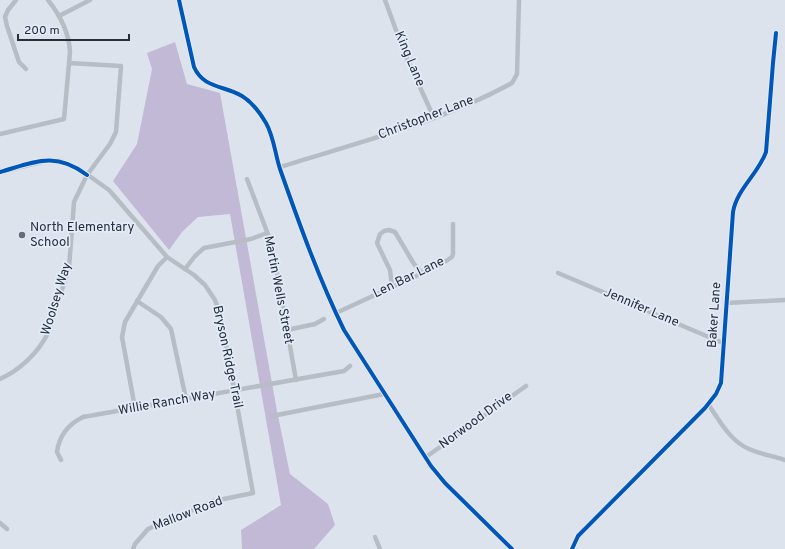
<svg xmlns="http://www.w3.org/2000/svg" width="785" height="549" font-family="Overpass,sans-serif">
	<style>
		.green { fill: #c1b9d5 }
		.lines { fill: none; stroke-linecap: round; stroke-linejoin: round }
		.minor { stroke: #b6bdc5; stroke-width: 4.5 }
		.cycleway-casing { stroke: #e3ebfa; stroke-width: 6 }
		.cycleway { stroke: #0057b8; stroke-width: 4 }
		.poi-dot { fill: #656e75; stroke: #e3ebfa; stroke-width: 1.5 }
		.labels { text-anchor: middle; dominant-baseline: central; stroke-width: 3.5; stroke-linejoin: round; paint-order: stroke }
		.street-label { font-size: 13px; fill: #252f35; stroke: #e3ebfa }
		.poi-label { font-size: 13px; fill: #252f35; stroke: #e3ebfa; text-anchor: start }
	</style>
	<rect width="100%" height="100%" fill="#dde3ed"/>
	<polygon class="green" points="175,42 187,84 220,93 277,411 290,474 328,504 335,525 314,549 242,549 241,530 281,505 230,214 198,217 182,232 169,250 113,181 137,144 152,69 147,53"/>
	<g class="lines">
		<g class="minor">
			<polyline points="16,0 8,10 5,17 7,26 19,62 26,69"/>
			<path d="M 179,0 L 194,67 C 204,89 224,85 242,96 C 252,102 260,113 266,123 C 274,137 275,154 280,169 C 299,223 319,279 344,330 L 431,466 L 445,483 L 512,549"/>
			<polyline points="385,0 404,52 434,118"/>
			<polyline points="59,16 90,0"/>
			<path d="M 0,134 L 64,119 L 70,52 C 69,32 60,15 48,0"/>
			<path d="M 280,167 C 357,143 441,122 512,83 L 517,74 L 519,0"/>
			<polyline points="0,172 50,160 61,161 81,170 109,190 167,257 194,275 205,285 215,300 221,317 253,493 214,501 148,529 135,544 133,549"/>
			<polyline points="247,179 272,245 296,380"/>
			<polyline points="185,269 195,256 204,248 251,239 267,233"/>
			<polyline points="558,273 723,343"/>
			<polyline points="392,286 390,270 377,243 380,234 384,231 389,230 395,232 414,264 422,273"/>
			<polyline points="137,301 161,317 171,329 186,399"/>
			<polyline points="726,303 785,300"/>
			<polyline points="336,313 440,265 452,257 453,254 453,224"/>
			<polyline points="287,330 315,324 324,319"/>
			<path d="M 0,379 C 20,370 38,353 48,333 L 69,268 L 74,202 L 87,175 L 110,144 L 116,132 L 121,66 L 69,63"/>
			<path d="M 708,404 C 720,421 730,441 749,449 C 760,454 773,456 785,460"/>
			<polyline points="135,408 122,337 125,322 158,266 167,257"/>
			<polyline points="272,416 384,394"/>
			<polyline points="426,457 526,386"/>
			<path d="M 61,460 L 57,452 C 59,436 69,424 83,417 L 344,371 L 350,366"/>
			<polyline points="0,523 7,529"/>
			<polyline points="375,537 380,549"/>
			<path d="M 572,549 L 578,536 L 705,408 L 716,394 L 721,383 L 733,212 C 737,189 758,174 766,152 L 773,63 L 776,33"/>
		</g>
		<g class="cycleway-casing">
			<g id="cycleway">
				<path d="M 179,0 L 194,67 C 204,89 224,85 242,96 C 252,102 260,113 266,123 C 274,137 275,154 280,169 C 299,223 319,279 344,330 L 431,466 L 445,483 L 512,549"/>
				<path d="M 0,172 C 35,162 55,151 87,175"/>
				<path d="M 572,549 L 578,536 L 705,408 L 716,394 L 721,383 L 733,212 C 737,189 758,174 766,152 L 773,63 L 776,33"/>
			</g>
		</g>
		<use href="#cycleway" class="cycleway"/>
	</g>
	<circle class="poi-dot" cx="22" cy="235" r="4"/>
	<g class="labels">
		<g class="street-label">
			<text transform="translate(409 59) rotate(67)">King Lane</text>
			<text transform="translate(426 118) rotate(-21)">Christopher Lane</text>
			<text transform="translate(409 278) rotate(-26)">Len Bar Lane</text>
			<text transform="translate(278 290) rotate(79)">Martin Wells Street</text>
			<text transform="translate(57 299) rotate(-73)">Woolsey Way</text>
			<text transform="translate(641 308) rotate(23)">Jennifer Lane</text>
			<text transform="translate(715 315) rotate(-86)">Baker Lane</text>
			<text transform="translate(227 357) rotate(78)">Bryson Ridge Trail</text>
			<text transform="translate(167 403) rotate(-10)">Willie Ranch Way</text>
			<text transform="translate(476 421) rotate(-36)">Norwood Drive</text>
			<text transform="translate(188 514) rotate(-21)">Mallow Road</text>
		</g>
		<g class="poi-label">
			<text x="30" y="228">North Elementary<tspan x="30" dy="15">School</tspan></text>
		</g>
	</g>
	<path d="M18 34v6h111v-6" fill="none" stroke="#252f35" stroke-width="2"/>
	<text x="24" y="34" font-size="12" fill="#252f35" stroke="#e3ebfa" stroke-width="3" paint-order="stroke">200 m</text>
</svg>
